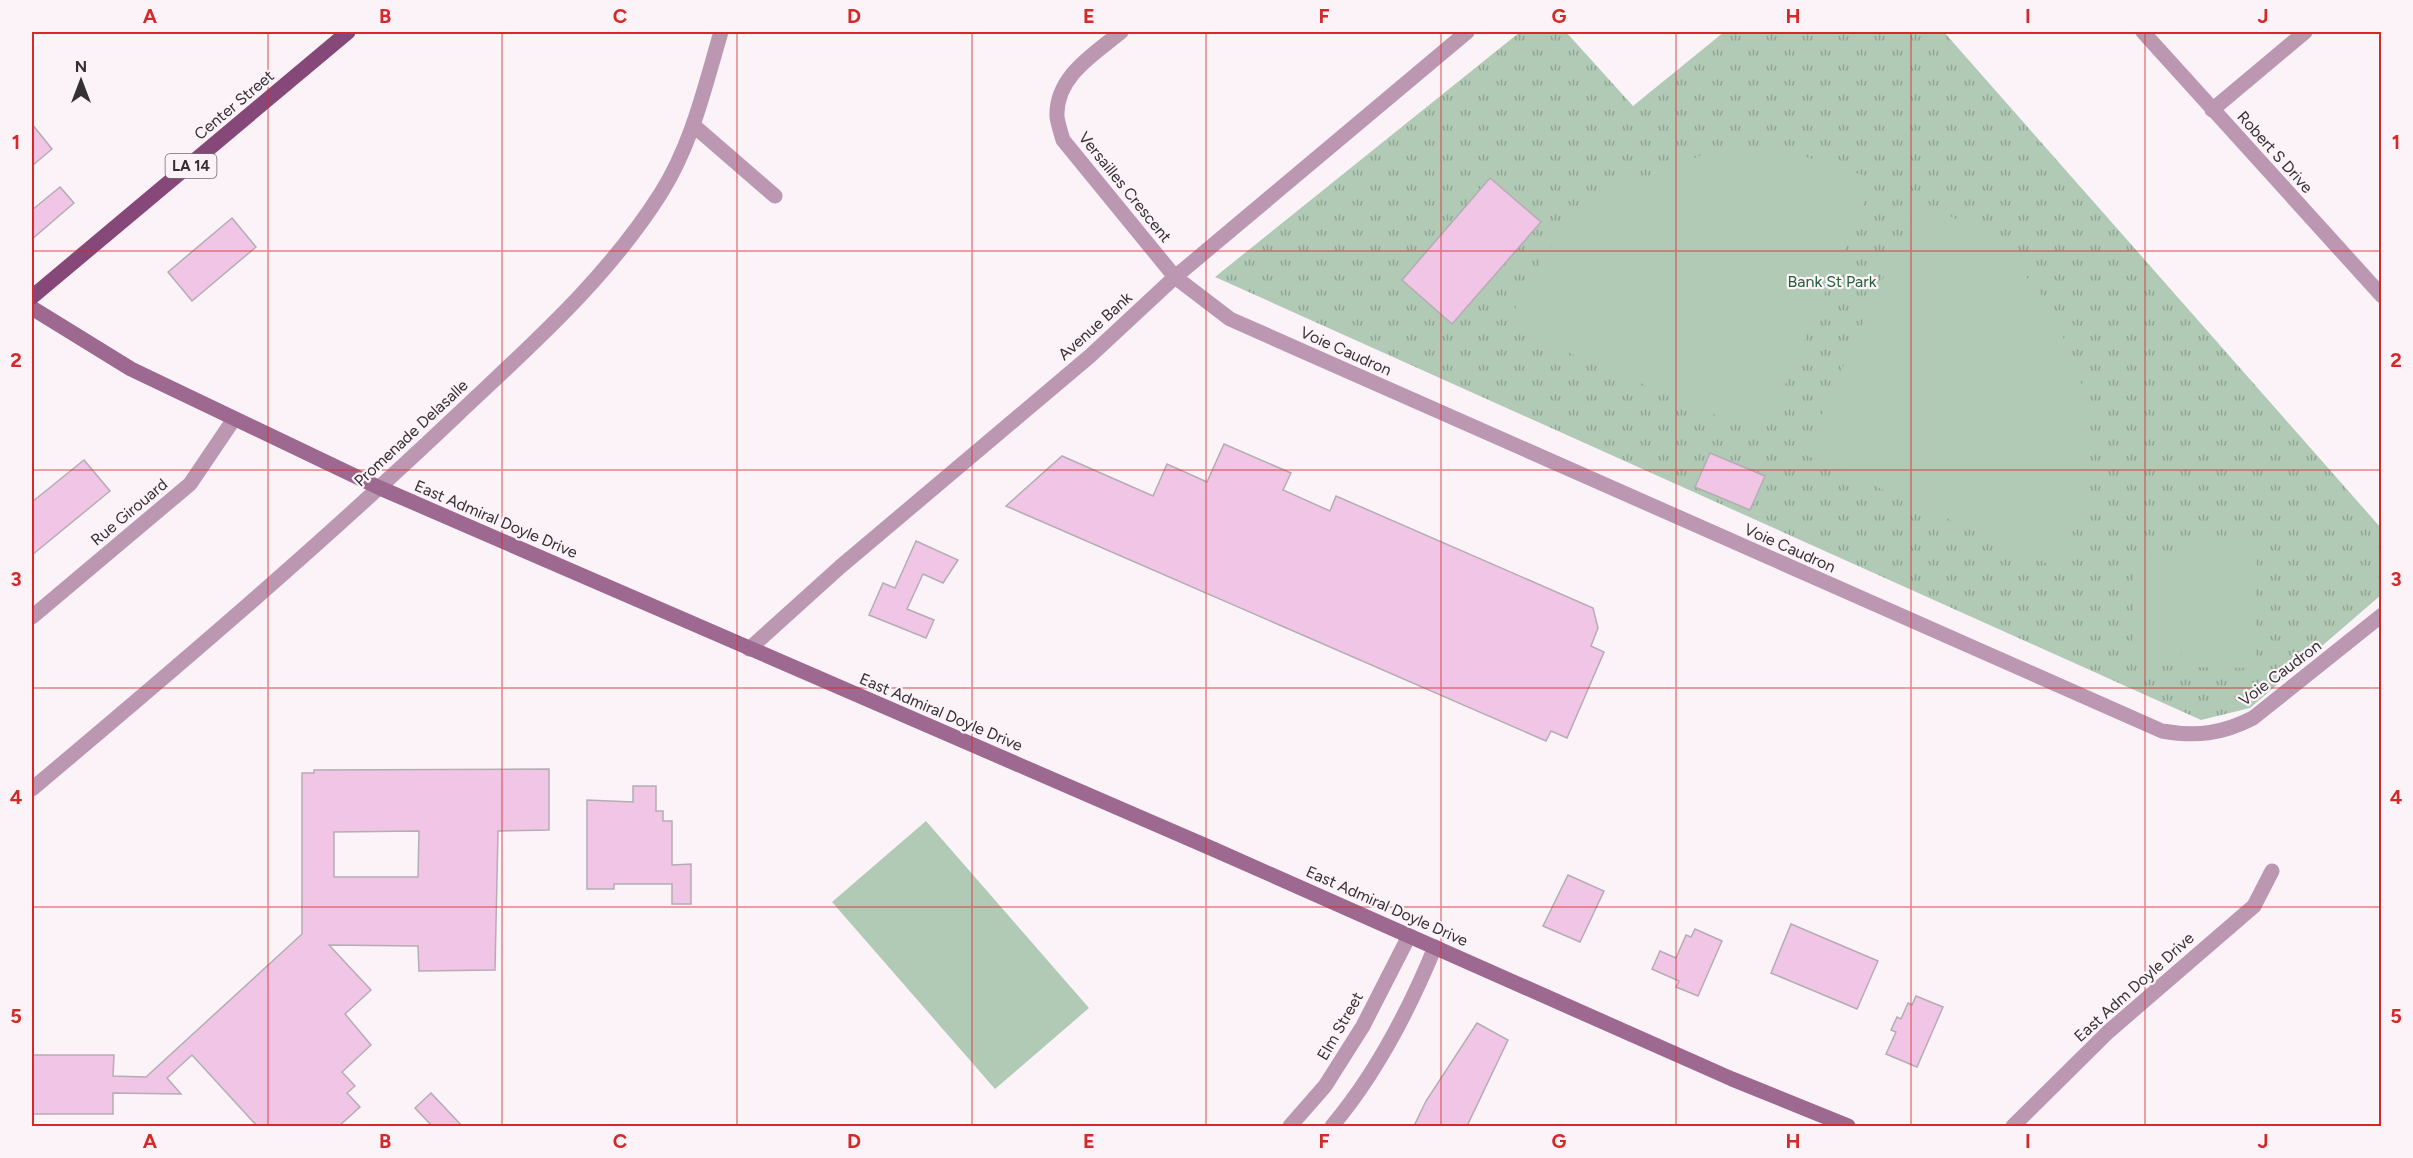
<svg xmlns="http://www.w3.org/2000/svg" width="2413" height="1158" font-family="Figtree,sans-serif">
	<style>
		.grass { fill: url(#grass-tufts) }
		.pitch { fill: #b0cab5 }
		.building { fill: #f1c5e5; stroke: #b4adb2; stroke-width: 1.5; fill-rule: evenodd }
		.lines { fill: none; stroke-linecap: round; stroke-linejoin: round }
		.minor { stroke: #bc97b2; stroke-width: 15 }
		.secondary { stroke: #9d6990; stroke-width: 15 }
		.primary { stroke: #864878; stroke-width: 15 }
		.grid { fill: none; stroke: #d62828; stroke-width: 1.5; stroke-opacity: 0.55 }
		.labels { text-anchor: middle; dominant-baseline: central; stroke-width: 4.5; stroke-linejoin: round; paint-order: stroke }
		.shield { fill: #fcf3f9; stroke: #706a6e; stroke-width: 1.5 }
		.shield-label { font-size: 15px; font-weight: bold; fill: #343033 }
		.street-label { font-size: 16px; fill: #343033; stroke: #fcf3f9 }
		.park-label { font-size: 16px; fill: #236137; stroke: #fcf3f9 }
		.neatline { fill: none; stroke: #d62828; stroke-width: 2 }
		.grid-label { font-size: 20px; text-anchor: middle; font-weight: bold; fill: #d62828 }
	</style>
	<defs>
		<pattern id="grass-tufts" width="24" height="20" patternUnits="userSpaceOnUse" patternTransform="scale(1.5)"><rect width="24" height="20" fill="#b0cab5"/><path d="M3 7l-1-3M5 7V3M7 7l1-3M15 17l-1-3M17 17v-4M19 17l1-3" fill="none" stroke="#90a494"/></pattern>
	</defs>
	<rect width="100%" height="100%" fill="#fcf3f9"/>
	<polygon class="grass" points="1520,32 1566,32 1633,106 1724,32 1944,32 2381,528 2381,595 2250,708 2201,720 1215,277"/>
	<g class="pitch">
		<polygon points="1710,152 1797,154 1875,179 1763,435 1506,326 1547,250 1615,189"/>
		<polygon points="1918,200 1993,238 2051,306 2087,398 2088,490 2059,569 1804,454"/>
		<polygon points="2184,536 2257,537 2255,668 2182,667 2182,649 2181,666 2132,665 2134,559 2183,560"/>
		<polygon points="926,821 1089,1008 995,1089 832,902"/>
	</g>
	<g class="building">
		<polygon points="32,124 52,149 32,166"/>
		<polygon points="1490,178 1541,222 1452,324 1402,280"/>
		<polygon points="60,187 74,203 32,239 32,210"/>
		<polygon points="232,218 256,247 192,301 168,272"/>
		<polygon points="1224,444 1291,473 1283,490 1330,511 1336,496 1593,608 1598,628 1591,646 1604,652 1567,738 1551,731 1546,741 1006,506 1062,456 1153,496 1167,464 1207,482"/>
		<polygon points="1710,453 1765,476 1750,510 1695,487"/>
		<polygon points="84,460 110,491 32,555 32,502"/>
		<polygon points="916,541 958,560 943,583 923,574 907,609 934,620 926,638 869,615 883,583 895,588"/>
		<path d="M 549,769 L 549,830 L 498,831 L 495,970 L 419,971 L 418,946 L 329,945 L 371,990 L 345,1014 L 371,1045 L 342,1072 L 355,1086 L 347,1093 L 360,1107 L 339,1126 L 257,1126 L 192,1055 L 167,1078 L 181,1094 L 113,1093 L 113,1114 L 32,1114 L 32,1055 L 114,1055 L 113,1076 L 146,1077 L 302,934 L 302,773 L 314,773 L 314,770 ZM 419,831 L 418,877 L 334,877 L 334,832 Z"/>
		<polygon points="633,786 656,786 656,811 663,811 663,821 672,821 672,865 691,864 691,904 672,904 672,884 614,884 614,889 587,889 587,800 633,802"/>
		<polygon points="1568,875 1604,891 1580,942 1543,926"/>
		<polygon points="1791,924 1878,961 1857,1009 1771,973"/>
		<polygon points="1695,929 1722,941 1698,996 1676,987 1679,981 1652,969 1660,951 1676,958 1686,935 1691,937"/>
		<polygon points="1916,996 1943,1007 1917,1067 1886,1054 1896,1032 1891,1030 1897,1017 1901,1019 1908,1003 1912,1005"/>
		<polygon points="1477,1023 1508,1040 1467,1126 1414,1126 1426,1101"/>
		<polygon points="431,1093 462,1126 432,1126 415,1108"/>
	</g>
	<g class="lines">
		<g class="minor">
			<path d="M 1121,32 C 1094,54 1055,77 1057,117 C 1058,124 1061,133 1063,140 L 1175,277 L 1230,319 L 2162,731 C 2196,737 2222,734 2253,718 L 2382,615"/>
			<polyline points="2143,32 2382,296"/>
			<polyline points="2212,110 2305,32"/>
			<polyline points="693,125 775,196"/>
			<polyline points="32,617 190,484 234,419"/>
			<polyline points="749,649 840,567 1090,356 1175,277 1467,32"/>
			<path d="M 32,789 C 176,668 319,546 456,416 C 530,346 606,280 661,193 C 692,144 705,86 721,32"/>
			<polyline points="1290,1126 1325,1086 1363,1026 1409,936"/>
			<path d="M 1332,1126 C 1376,1074 1409,1010 1435,947"/>
			<polyline points="2013,1126 2108,1032 2254,906 2272,871"/>
		</g>
		<polyline class="secondary" points="32,308 131,369 380,488 1213,849 1732,1079 1848,1126"/>
		<polyline class="primary" points="32,297 348,32"/>
	</g>
	<path class="grid" d="M 268,32 L 268,1126M 502,32 L 502,1126M 737,32 L 737,1126M 972,32 L 972,1126M 1206,32 L 1206,1126M 1441,32 L 1441,1126M 1676,32 L 1676,1126M 1911,32 L 1911,1126M 2145,32 L 2145,1126M 32,251 L 2382,251M 32,470 L 2382,470M 32,688 L 2382,688M 32,907 L 2382,907"/>
	<g class="labels">
		<rect class="shield" x="165.5" y="154" width="51" height="24" rx="4.5"/>
		<g class="shield-label">
			<text x="191" y="166">LA 14</text>
		</g>
		<g class="street-label">
			<text transform="translate(234 105) rotate(-40)">Center Street</text>
			<text transform="translate(2275 152) rotate(48)">Robert S Drive</text>
			<text transform="translate(1125 187) rotate(51)">Versailles Crescent</text>
			<text transform="translate(1095 326) rotate(-42)">Avenue Bank</text>
			<text transform="translate(1346 351) rotate(24)">Voie Caudron</text>
			<text transform="translate(411 433) rotate(-43)">Promenade Delasalle</text>
			<text transform="translate(129 512) rotate(-40)">Rue Girouard</text>
			<text transform="translate(496 519) rotate(23)">East Admiral Doyle Drive</text>
			<text transform="translate(1790 548) rotate(24)">Voie Caudron</text>
			<text transform="translate(2280 673) rotate(-37)">Voie Caudron</text>
			<text transform="translate(941 712) rotate(23)">East Admiral Doyle Drive</text>
			<text transform="translate(1387 906) rotate(24)">East Admiral Doyle Drive</text>
			<text transform="translate(2134 987) rotate(-42)">East Adm Doyle Drive</text>
			<text transform="translate(1340 1026) rotate(-60)">Elm Street</text>
		</g>
		<g class="park-label">
			<text x="1832" y="281">Bank St Park</text>
		</g>
	</g>
	<rect width="2413" height="1158" fill="none" stroke="#fcf3f9" stroke-width="66"/>
	<g transform="translate(81 81)" stroke="#fcf3f9" stroke-width="4.5" paint-order="stroke">
	<path d="M0-4.5L10 22L0 15L-10 22Z" fill="#343033"/>
	<text y="-9" font-size="16" font-weight="bold" text-anchor="middle" fill="#343033">N</text>
	</g>
	<rect x="33" y="33" width="2347" height="1092" class="neatline"/>
	<g class="grid-label">
		<text x="150" y="23">A</text>
		<text x="385" y="23">B</text>
		<text x="620" y="23">C</text>
		<text x="854" y="23">D</text>
		<text x="1089" y="23">E</text>
		<text x="1324" y="23">F</text>
		<text x="1559" y="23">G</text>
		<text x="1793" y="23">H</text>
		<text x="2028" y="23">I</text>
		<text x="2263" y="23">J</text>
		<text x="16" y="149">1</text>
		<text x="2396" y="149">1</text>
		<text x="16" y="367">2</text>
		<text x="2396" y="367">2</text>
		<text x="16" y="586">3</text>
		<text x="2396" y="586">3</text>
		<text x="16" y="804">4</text>
		<text x="2396" y="804">4</text>
		<text x="16" y="1023">5</text>
		<text x="2396" y="1023">5</text>
		<text x="150" y="1148">A</text>
		<text x="385" y="1148">B</text>
		<text x="620" y="1148">C</text>
		<text x="854" y="1148">D</text>
		<text x="1089" y="1148">E</text>
		<text x="1324" y="1148">F</text>
		<text x="1559" y="1148">G</text>
		<text x="1793" y="1148">H</text>
		<text x="2028" y="1148">I</text>
		<text x="2263" y="1148">J</text>
	</g>
</svg>
